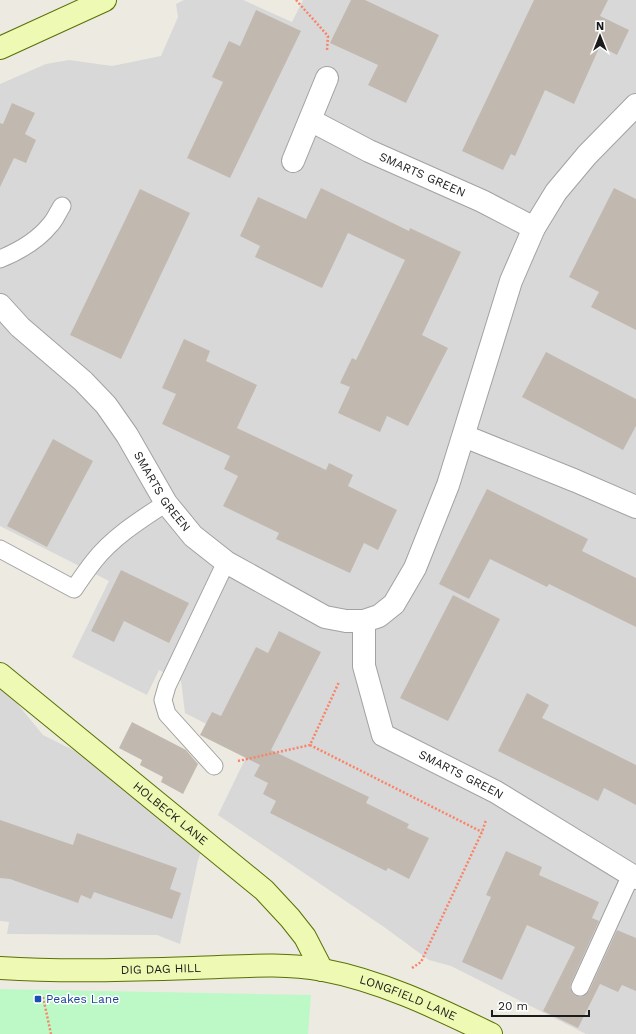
<svg xmlns="http://www.w3.org/2000/svg" width="636" height="1034" font-family="'Work Sans',sans-serif">
	<style>
		.residential { fill: #d9d8d8 }
		.park { fill: #bcf9c7 }
		.building { fill: #c1b9b0 }
		.lines { fill: none; stroke-linecap: round; stroke-linejoin: round }
		.lane-casing { stroke: #a2a2a2; stroke-width: 19 }
		.street-casing { stroke: #a2a2a2; stroke-width: 24 }
		.secondary-casing { stroke: #5a7005; stroke-width: 24 }
		.path { stroke: #f98366; stroke-width: 2.5; stroke-dasharray: 2 2; stroke-linecap: butt }
		.lane { stroke: #fff; stroke-width: 17 }
		.street { stroke: #fff; stroke-width: 22 }
		.secondary { stroke: #eef9b3; stroke-width: 22 }
		.transit-dot { fill: #1a4fb4; stroke: #fff; stroke-width: 1.5 }
		.labels { text-anchor: middle; dominant-baseline: central; stroke-width: 3; stroke-linejoin: round; paint-order: stroke }
		.street-label { font-size: 12px; fill: #1b1b1b; stroke: #fff }
		.transit-label { font-size: 12px; fill: #164399; stroke: #fff; text-anchor: start }
	</style>
	<rect width="100%" height="100%" fill="#edeae1"/>
	<g class="residential">
		<polygon points="184,0 243,0 292,22 303,0 636,0 636,1034 586,1034 451,966 429,960 384,927 218,815 251,747 185,713 181,681 159,670 147,695 72,657 109,581 0,526 0,84 46,64 69,60 112,66 161,56 178,17 176,4"/>
		<polygon points="0,683 43,735 101,764 201,852 198,860 180,944 157,935 7,934 9,922 0,921"/>
	</g>
	<polygon class="park" points="0,989 311,995 308,1034 0,1034"/>
	<g class="building">
		<polygon points="351,0 365,0 439,35 406,103 368,85 378,65 330,43"/>
		<polygon points="534,0 608,0 600,16 629,30 617,55 600,46 574,104 545,90 515,156 511,154 503,170 462,151"/>
		<polygon points="256,10 301,31 230,178 187,158 223,82 212,77 229,41 240,46"/>
		<polygon points="12,103 35,113 25,134 36,140 26,163 14,158 0,187 0,123 3,124"/>
		<polygon points="321,188 409,231 410,228 461,252 422,335 448,348 408,426 387,416 380,432 338,413 350,387 340,383 352,358 356,360 405,260 348,233 322,288 255,257 260,246 240,236 258,197 306,219"/>
		<polygon points="614,188 636,199 636,330 591,307 599,292 569,277"/>
		<polygon points="140,189 190,213 121,359 70,335"/>
		<polygon points="184,339 210,351 206,361 257,385 237,428 326,470 329,463 353,475 348,486 397,510 378,550 364,543 350,573 276,539 279,533 223,506 238,476 224,469 230,456 162,424 176,394 162,388"/>
		<polygon points="546,352 636,399 636,426 623,450 522,397"/>
		<polygon points="53,439 93,461 47,547 7,526"/>
		<polygon points="487,489 588,539 582,551 636,578 636,627 549,584 547,587 490,559 469,599 439,584"/>
		<polygon points="121,570 189,603 169,643 124,621 114,642 91,631"/>
		<polygon points="453,595 500,619 448,721 400,698"/>
		<polygon points="279,631 321,652 271,750 369,797 366,803 409,824 407,828 429,838 409,879 388,868 386,871 270,813 276,801 263,794 268,783 254,776 260,765 200,735 212,712 221,716 256,647 268,653"/>
		<polygon points="527,693 549,705 542,718 636,765 636,805 604,788 598,801 498,751"/>
		<polygon points="132,722 186,750 198,764 183,794 161,782 163,777 140,765 142,760 119,748"/>
		<polygon points="0,820 73,845 77,833 177,868 170,889 181,893 172,919 94,892 91,899 81,895 78,903 10,879 0,878"/>
		<polygon points="506,851 542,867 539,875 599,902 592,918 599,921 571,983 570,988 576,996 581,997 589,991 617,930 636,938 636,991 622,985 618,992 600,984 578,1028 543,1011 575,947 527,925 502,980 462,962 491,897 486,895"/>
	</g>
	<g class="lines">
		<g class="lane-casing">
			<g id="lane">
				<path d="M 0,259 C 17,252 38,240 50,225 C 55,220 58,212 62,206"/>
				<path d="M 0,549 L 74,589 C 80,580 87,570 94,561 C 113,537 140,520 166,503"/>
				<polyline points="214,766 167,714 163,700 167,686 226,562"/>
				<polyline points="580,987 631,875"/>
			</g>
		</g>
		<g class="street-casing">
			<g id="street">
				<path id="s1" d="M 310,120 L 369,151 L 482,201 L 534,228"/>
				<polyline points="293,161 327,78"/>
				<path id="s2" d="M 0,305 L 20,327 L 83,381 L 106,405 L 127,435 L 166,503 L 193,536 L 226,562 L 325,617 L 346,621 L 364,621 L 379,616 L 394,604 L 415,568 L 448,485 L 511,281 L 534,228 L 556,192 L 587,155 L 636,105"/>
				<polyline points="464,436 576,481 636,507"/>
				<path id="s3" d="M 364,621 L 364,666 L 383,735 L 496,792 L 636,878"/>
			</g>
		</g>
		<g class="secondary-casing">
			<g id="secondary">
				<polyline points="0,48 105,0"/>
				<path id="s4" d="M 0,674 L 264,890 L 290,918 L 305,937 L 322,970"/>
				<path id="s5" d="M 0,968 C 64,972 129,970 193,968 C 236,967 280,962 323,970 C 382,981 437,1008 491,1034"/>
			</g>
		</g>
		<g class="path">
			<polyline points="296,0 328,36 327,50"/>
			<polyline points="310,745 482,832"/>
			<polyline points="238,761 310,745 339,682"/>
			<polyline points="412,968 421,962 482,832 486,820"/>
			<polyline points="43,997 51,1034"/>
		</g>
		<use href="#lane" class="lane"/>
		<use href="#street" class="street"/>
		<use href="#secondary" class="secondary"/>
	</g>
	<rect class="transit-dot" x="34" y="995" width="8" height="8" rx="2"/>
	<g class="labels">
		<g class="street-label">
			<text stroke="none"><textPath href="#s1" startOffset="125">SMARTS GREEN</textPath></text>
			<text stroke="none"><textPath href="#s2" startOffset="249">SMARTS GREEN</textPath></text>
			<text stroke="none"><textPath href="#s3" startOffset="204">SMARTS GREEN</textPath></text>
			<text stroke="none"><textPath href="#s4" startOffset="220">HOLBECK LANE</textPath></text>
			<text stroke="none"><textPath href="#s5" startOffset="161">DIG DAG HILL</textPath></text>
			<text stroke="none"><textPath href="#s5" startOffset="413">LONGFIELD LANE</textPath></text>
		</g>
		<g class="transit-label">
			<text x="46" y="999">Peakes Lane</text>
		</g>
	</g>
	<g transform="translate(600 36)" stroke="#ffffff" stroke-width="3" paint-order="stroke">
	<path d="M0-3L7 15L0 10L-7 15Z" fill="#1b1b1b"/>
	<text y="-6" font-size="11" font-weight="bold" text-anchor="middle" fill="#1b1b1b">N</text>
	</g>
	<path d="M492 1010v6h97v-6" fill="none" stroke="#1b1b1b" stroke-width="2"/>
	<text x="498" y="1010" font-size="12" fill="#1b1b1b" stroke="#ffffff" stroke-width="3" paint-order="stroke">20 m</text>
</svg>
